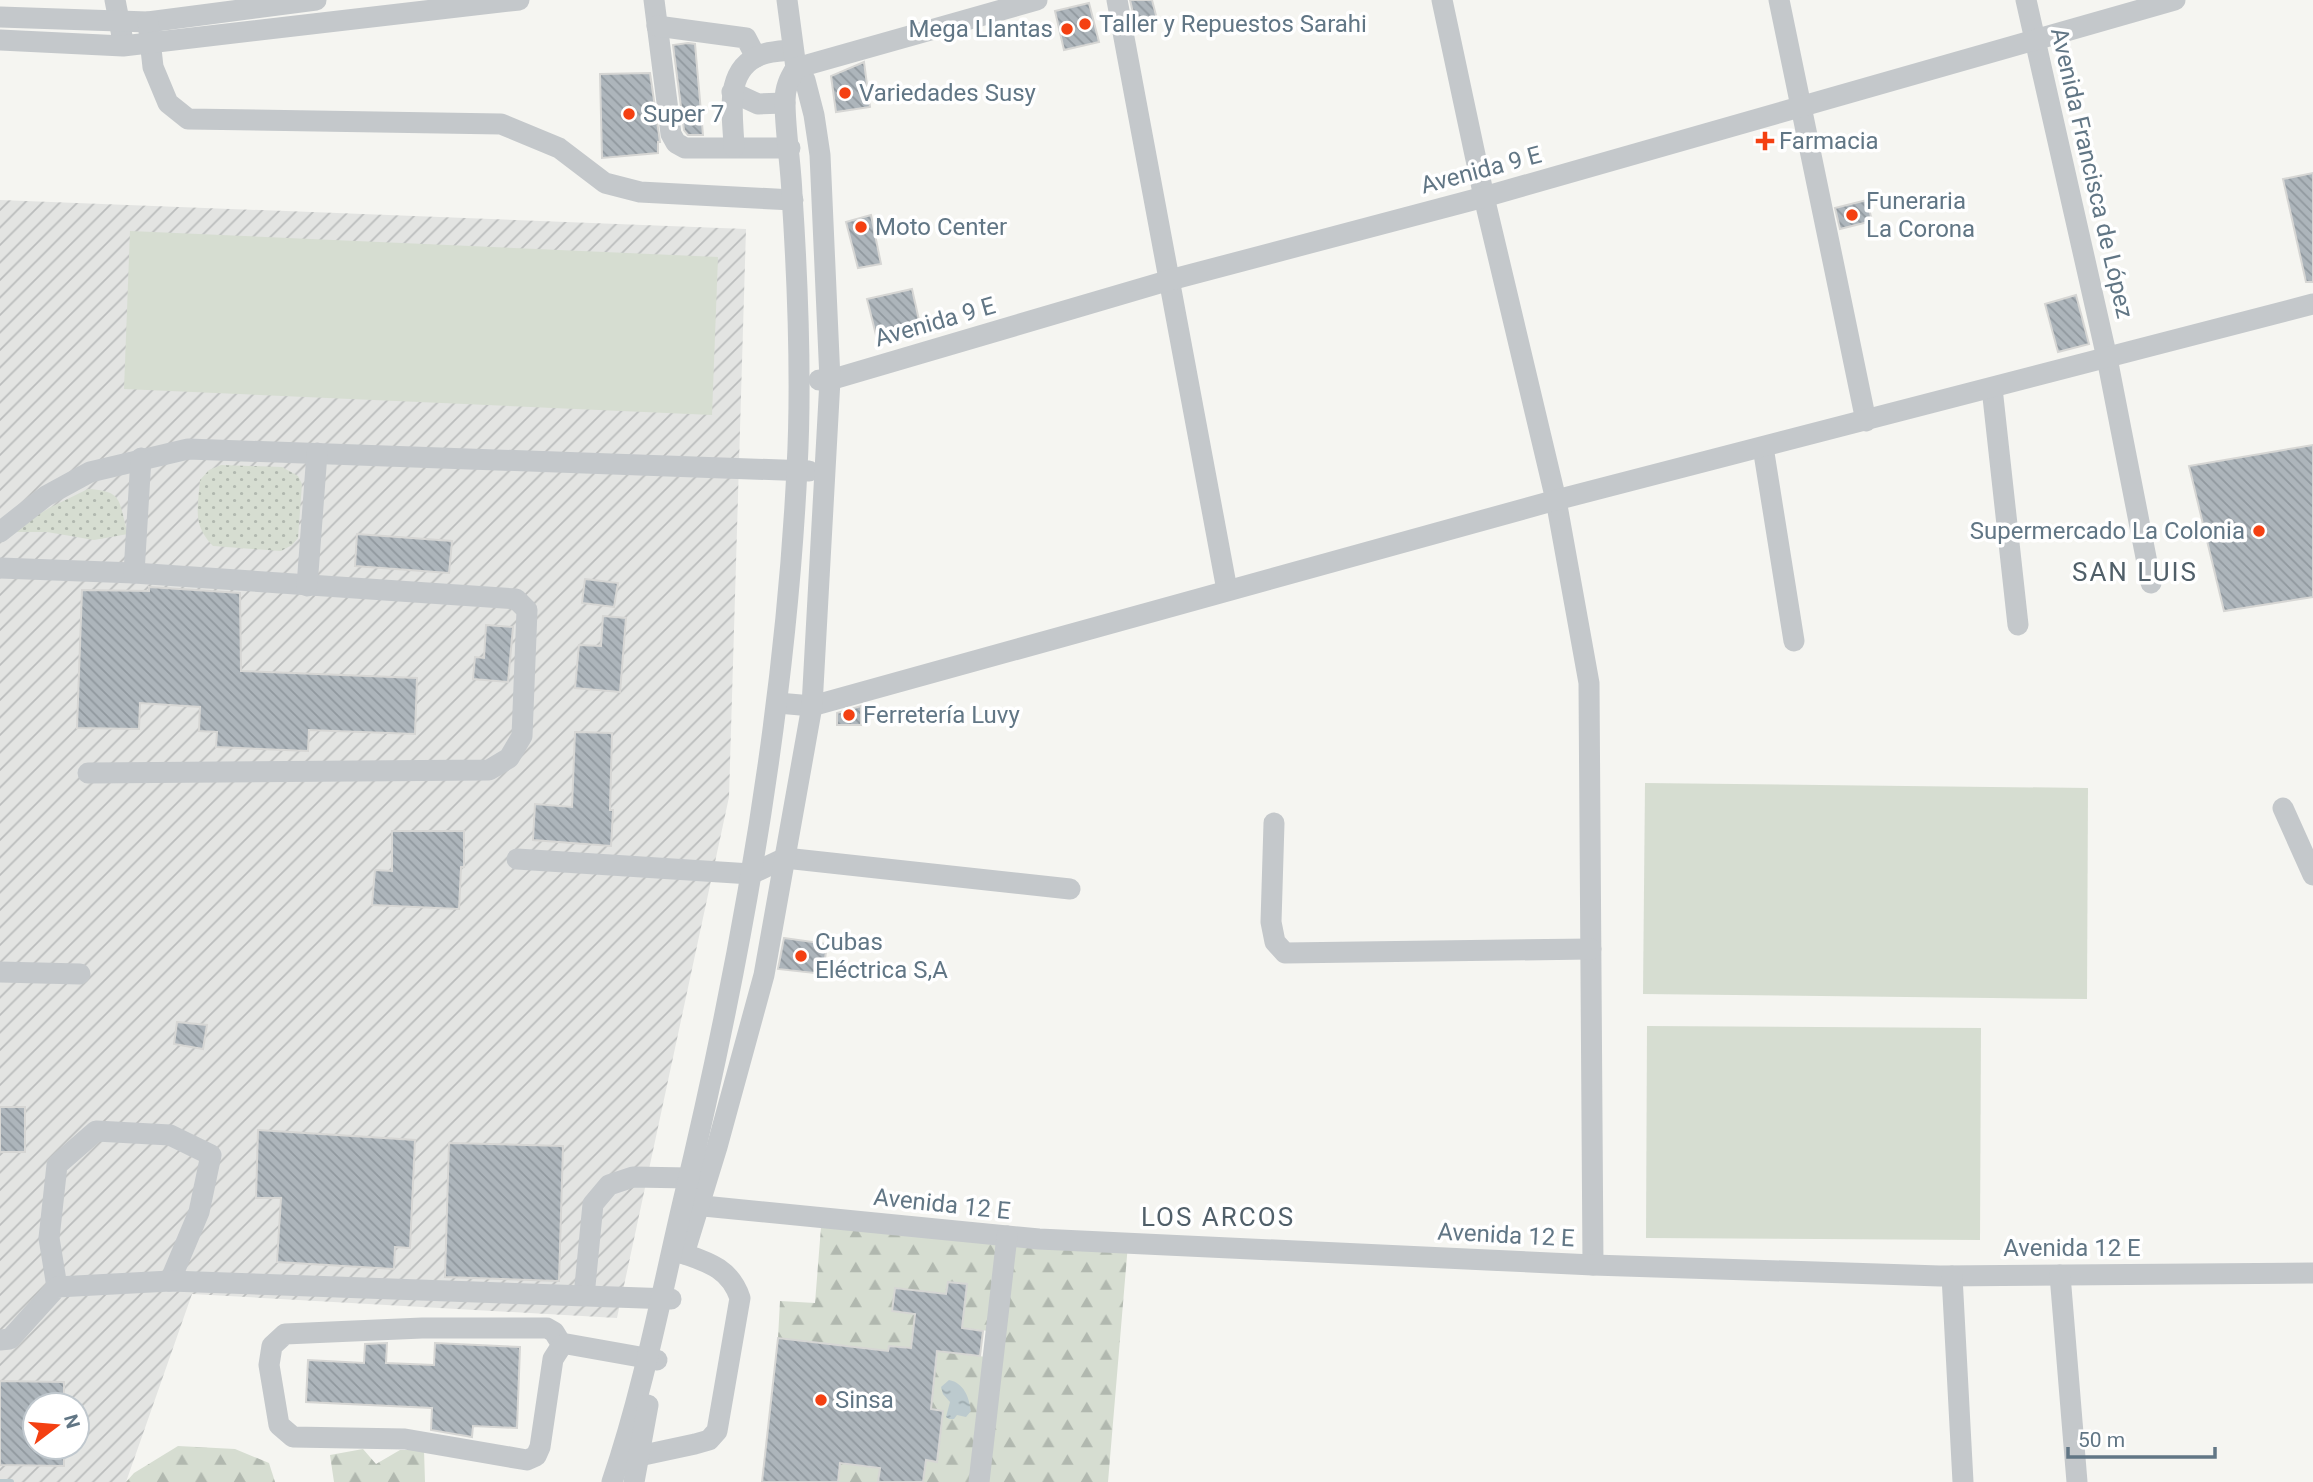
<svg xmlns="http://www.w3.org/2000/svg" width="2313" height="1482" font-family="Roboto,sans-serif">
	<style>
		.industrial { fill: url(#industrial-furrows); fill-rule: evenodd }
		.grass { fill: url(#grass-dots) }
		.forest { fill: url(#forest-firs); fill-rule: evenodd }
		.pitch { fill: #d6ddd1 }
		.water { fill: url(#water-ripples) }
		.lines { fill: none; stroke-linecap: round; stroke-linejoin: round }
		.stream { stroke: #bccace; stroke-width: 6 }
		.building { fill: url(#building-back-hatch); stroke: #d6d6d4; stroke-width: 2 }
		.minor { stroke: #c4c8cb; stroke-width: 21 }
		.poi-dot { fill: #f44012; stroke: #fff; stroke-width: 2.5 }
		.labels { text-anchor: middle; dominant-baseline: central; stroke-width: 7; stroke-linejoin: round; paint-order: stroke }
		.poi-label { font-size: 24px; fill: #617685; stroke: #fff; text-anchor: start }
		.street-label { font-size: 24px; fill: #617685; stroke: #fff }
		.neighbourhood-label { font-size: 26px; letter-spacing: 2px; fill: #505f69; stroke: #fff }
	</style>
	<defs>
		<pattern id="industrial-furrows" width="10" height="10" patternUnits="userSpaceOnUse" patternTransform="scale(1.75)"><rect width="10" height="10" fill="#e3e4e2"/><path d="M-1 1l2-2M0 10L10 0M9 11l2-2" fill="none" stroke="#bbbdbd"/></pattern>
		<pattern id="grass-dots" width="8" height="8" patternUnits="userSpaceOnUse" patternTransform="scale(1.75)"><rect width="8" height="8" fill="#d6ddd1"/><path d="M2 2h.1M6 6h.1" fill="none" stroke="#b1b8af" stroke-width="1.8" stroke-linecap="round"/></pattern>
		<pattern id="forest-firs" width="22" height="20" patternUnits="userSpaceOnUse" patternTransform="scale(1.75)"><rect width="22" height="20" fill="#d6ddd1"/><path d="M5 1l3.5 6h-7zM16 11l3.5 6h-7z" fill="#b1b8af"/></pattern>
		<pattern id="water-ripples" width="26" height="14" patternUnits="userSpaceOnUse" patternTransform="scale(1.75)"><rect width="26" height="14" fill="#bccace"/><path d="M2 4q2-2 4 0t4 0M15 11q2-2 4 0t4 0" fill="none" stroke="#9ca9ad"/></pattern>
		<pattern id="building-back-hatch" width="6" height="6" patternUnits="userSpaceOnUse" patternTransform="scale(1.75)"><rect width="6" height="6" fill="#adb5bb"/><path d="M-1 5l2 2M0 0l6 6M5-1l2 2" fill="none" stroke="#90989e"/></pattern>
	</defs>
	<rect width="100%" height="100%" fill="#f5f5f1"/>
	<path class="industrial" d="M 0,200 L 746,229 L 729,797 L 617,1318 L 192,1294 L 126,1482 L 0,1482 ZM 35,1405 L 77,1405 L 77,1447 L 35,1447 Z"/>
	<g class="grass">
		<path d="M 221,465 L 282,467 L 298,476 L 302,484 L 298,538 L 292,545 L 281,551 L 213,546 C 192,524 198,508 200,480 L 209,470 Z"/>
		<path d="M 88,489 C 125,491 118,502 128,534 L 94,540 L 47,532 L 11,532 L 49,508 Z"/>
	</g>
	<g class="forest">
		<path d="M 822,1215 L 1128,1244 L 1108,1482 L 923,1482 L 926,1460 L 937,1462 L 943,1411 L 931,1409 L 889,1346 L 868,1466 L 880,1468 L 878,1482 L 838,1482 L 841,1451 L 865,1453 L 876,1350 L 778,1338 L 780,1301 L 815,1303 ZM 948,1282 L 967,1284 L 962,1328 L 989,1331 L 986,1357 L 911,1347 L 938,1317 L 892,1311 L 895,1288 L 946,1294 Z"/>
		<polygon points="178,1446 235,1449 269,1463 275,1482 126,1482 134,1473"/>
		<polygon points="363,1449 376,1464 400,1450 424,1450 425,1482 334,1482 330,1455"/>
	</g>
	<g class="pitch">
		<polygon points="130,231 718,257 712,415 124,389"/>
		<polygon points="1645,783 2088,788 2087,999 1643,994"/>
		<polygon points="1647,1026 1981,1028 1980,1240 1646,1238"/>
	</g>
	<path class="water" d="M 949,1380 C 964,1383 969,1397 971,1411 L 966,1417 L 957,1415 L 954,1419 L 949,1419 L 946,1417 L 950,1402 L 943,1394 L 941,1387 Z"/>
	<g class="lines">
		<polyline class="stream" points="0,1482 11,1482"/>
	</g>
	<g class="building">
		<polygon points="1130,0 1152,0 1158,23 1137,29"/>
		<polygon points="1089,3 1099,42 1064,50 1055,11"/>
		<polygon points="688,43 695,44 703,135 688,135 684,130 673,45"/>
		<polygon points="864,62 870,107 836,112 831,76"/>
		<polygon points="650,73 660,142 658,142 658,153 602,158 600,74"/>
		<polygon points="2313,173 2313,282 2306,282 2283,179"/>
		<polygon points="1867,200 1872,221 1840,229 1835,208"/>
		<polygon points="871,215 881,264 858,268 846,222"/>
		<polygon points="912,289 921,329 877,339 867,299"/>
		<polygon points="2076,295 2089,344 2058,352 2045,304"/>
		<polygon points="2313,445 2313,597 2224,611 2189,466"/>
		<polygon points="357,534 452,541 449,573 355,566"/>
		<polygon points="585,579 618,583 614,607 582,603"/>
		<polygon points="149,587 240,593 241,671 417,678 415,734 309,730 308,751 216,747 217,732 199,731 200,707 140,703 139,729 77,728 82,590 149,591"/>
		<polygon points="603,616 626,618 620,692 575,688 579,645 601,646"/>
		<polygon points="486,625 513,627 508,682 473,679 475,657 484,658"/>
		<polygon points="861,706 861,725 837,725 837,713"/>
		<polygon points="575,732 612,733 610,810 613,810 611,846 533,840 535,804 572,807"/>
		<polygon points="392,831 464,831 464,867 461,867 459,909 372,905 375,870 392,871"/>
		<polygon points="784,938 827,944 823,974 778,969"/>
		<polygon points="177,1022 207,1025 203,1049 174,1044"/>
		<rect x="0" y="1107" width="25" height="45"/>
		<polygon points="258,1130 415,1140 410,1248 395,1247 394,1269 277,1262 281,1198 256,1198"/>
		<polygon points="449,1143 563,1146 559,1281 445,1277"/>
		<polygon points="948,1282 967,1284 962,1328 983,1331 980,1356 937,1351 931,1409 943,1411 937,1462 926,1460 923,1482 878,1482 880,1468 840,1463 838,1482 762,1482 778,1338 888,1351 889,1346 911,1348 915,1314 892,1311 895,1288 946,1294"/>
		<polygon points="387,1343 386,1363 434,1365 435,1343 520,1347 517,1428 473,1426 472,1437 431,1430 432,1408 306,1402 308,1360 364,1363 365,1344"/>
		<polygon points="0,1381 64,1382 64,1405 35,1405 35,1447 64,1447 64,1466 0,1465"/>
	</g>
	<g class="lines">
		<g class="minor">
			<polyline points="115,0 122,36"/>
			<polyline points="654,0 671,134 676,143 685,148 790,148"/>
			<polyline points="1117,0 1227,590"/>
			<polyline points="1442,0 1484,197 1556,500 1589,683 1593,1265"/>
			<polyline points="1779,0 1866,421"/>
			<polyline points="2026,0 2107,358 2151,583"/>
			<polyline points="0,17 148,22 316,0"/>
			<polyline points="148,22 153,67 168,103 188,119 501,124 559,148 605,183 640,192 793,200"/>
			<polyline points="657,26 746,38 756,57"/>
			<polyline points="0,40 123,46 519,0"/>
			<polyline points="732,92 758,104 785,103"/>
			<path d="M 734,147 C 733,115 723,69 761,55 C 770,51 783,51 793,50"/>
			<polyline points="819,380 830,380 1170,280 1484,197 2175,0"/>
			<polyline points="1992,388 2018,625"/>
			<polyline points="1763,447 1794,641"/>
			<polyline points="0,532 46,496 90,472 188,449 809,471"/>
			<polyline points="0,568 134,573 516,599 527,610 522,736 509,758 489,770 88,773"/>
			<polyline points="134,573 141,458"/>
			<polyline points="307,586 317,453"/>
			<polyline points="778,703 812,706 1556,500 2313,304"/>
			<polyline points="2283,808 2313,875"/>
			<polyline points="1274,823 1271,922 1275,942 1285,953 1591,949"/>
			<polyline points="517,859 751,874 785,858 1070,889"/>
			<polyline points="0,972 80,974"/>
			<polyline points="683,1204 1039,1239 1593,1265 1940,1276 2313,1273"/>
			<polyline points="684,1254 717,1147 764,975 812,706 830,380 820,155 814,115 805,80 796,68 787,0"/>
			<polyline points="2060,1275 2077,1482"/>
			<polyline points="1952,1276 1963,1482"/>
			<polyline points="57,1287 49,1238 57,1165 96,1131 170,1135 211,1155 199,1212 170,1281"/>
			<polyline points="584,1296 593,1204 609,1185 633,1177 689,1178"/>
			<polygon points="422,1328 547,1328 554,1332 562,1345 553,1359 540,1447 536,1456 527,1460 405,1439 293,1437 279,1425 269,1365 272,1346 285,1334"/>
			<polyline points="0,1340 10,1339 57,1287 170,1281 671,1299"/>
			<polyline points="562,1345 567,1344 657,1360"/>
			<path d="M 628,1453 L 639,1456 L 695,1444 L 709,1440 L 717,1431 L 740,1298 C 729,1265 703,1261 673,1250"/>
			<path d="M 612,1482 C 643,1391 661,1296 683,1202 C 741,962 785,716 797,469 C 802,378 798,286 792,195 C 791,164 785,132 785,101 C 785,88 789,79 796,68 L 1037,0"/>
			<polyline points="634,1482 648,1405"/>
			<polyline points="979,1482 1007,1236"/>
		</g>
	</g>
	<g class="poi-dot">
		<circle cx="1085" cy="24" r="7"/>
		<circle cx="1067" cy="29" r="7"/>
		<circle cx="845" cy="93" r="7"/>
		<circle cx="629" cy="114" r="7"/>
		<path d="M1761.5 130.5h7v7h7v7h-7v7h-7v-7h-7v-7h7z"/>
		<circle cx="1852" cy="215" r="7"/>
		<circle cx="861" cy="227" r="7"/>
		<circle cx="2259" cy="531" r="7"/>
		<circle cx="849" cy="715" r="7"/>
		<circle cx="801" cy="956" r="7"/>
		<circle cx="821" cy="1400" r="7"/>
	</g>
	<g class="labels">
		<g class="poi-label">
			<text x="1099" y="24">Taller y Repuestos Sarahi</text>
			<text x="1053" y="29" text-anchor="end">Mega Llantas</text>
			<text x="859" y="93">Variedades Susy</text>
			<text x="643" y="114">Super 7</text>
			<text x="1779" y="141">Farmacia</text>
			<text x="1866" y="201">Funeraria<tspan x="1866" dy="28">La Corona</tspan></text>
			<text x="875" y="227">Moto Center</text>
			<text x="2245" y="531" text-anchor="end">Supermercado La Colonia</text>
			<text x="863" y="715">Ferretería Luvy</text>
			<text x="815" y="942">Cubas<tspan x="815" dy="28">Eléctrica S,A</tspan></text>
			<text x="835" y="1400">Sinsa</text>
		</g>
		<g class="street-label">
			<text transform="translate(1481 170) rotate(-15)">Avenida 9 E</text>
			<text transform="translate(2092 173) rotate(77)">Avenida Francisca de López</text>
			<text transform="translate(935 322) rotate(-16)">Avenida 9 E</text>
			<text transform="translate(942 1204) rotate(6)">Avenida 12 E</text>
			<text transform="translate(1506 1235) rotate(3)">Avenida 12 E</text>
			<text x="2072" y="1248">Avenida 12 E</text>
		</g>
		<g class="neighbourhood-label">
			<text x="2135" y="572">SAN LUIS</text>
			<text x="1218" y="1217">LOS ARCOS</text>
		</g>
	</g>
	<g transform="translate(56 1426) rotate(74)"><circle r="33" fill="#ffffff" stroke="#c0c8ce" stroke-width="2"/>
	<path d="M0-5L12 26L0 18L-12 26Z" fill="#f44012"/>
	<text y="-10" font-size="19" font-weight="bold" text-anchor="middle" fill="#617685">N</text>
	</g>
	<path d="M2068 1447v10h147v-10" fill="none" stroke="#617685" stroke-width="3.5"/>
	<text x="2078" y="1447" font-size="21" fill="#617685" stroke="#ffffff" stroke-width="5" paint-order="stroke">50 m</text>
</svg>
